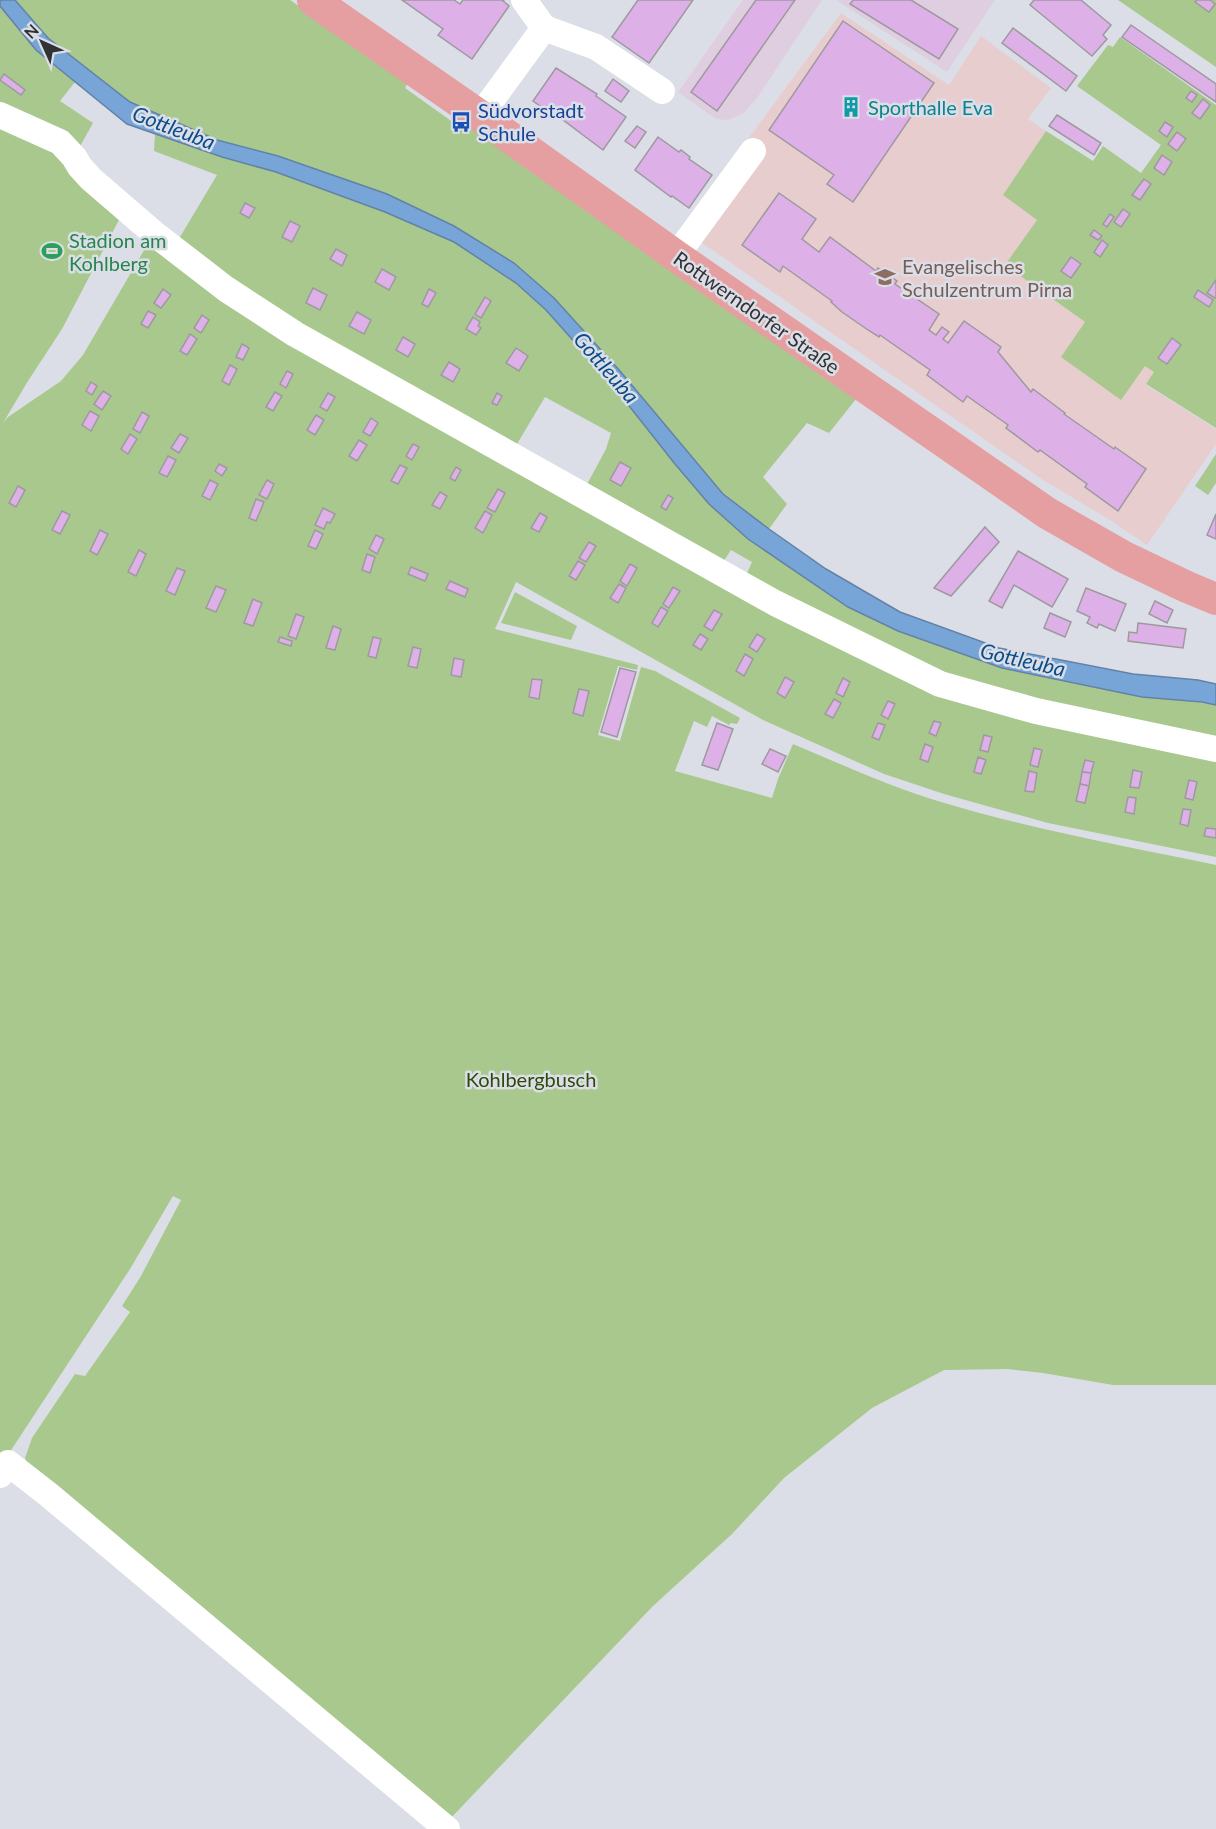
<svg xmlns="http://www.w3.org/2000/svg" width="1216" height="1829" font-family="Lato,sans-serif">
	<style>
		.commercial { fill: #dfcee0 }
		.education { fill: #e8cdcf }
		.green { fill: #a8c88d }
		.water { fill: #78a5d8; stroke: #6382a7; stroke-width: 1.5 }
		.building { fill: #ddb1e8; stroke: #9e999f; stroke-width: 1.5 }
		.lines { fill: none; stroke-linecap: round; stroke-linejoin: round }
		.minor { stroke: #fff; stroke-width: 26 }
		.major { stroke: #e59fa0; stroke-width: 32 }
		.labels { text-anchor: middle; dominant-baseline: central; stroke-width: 5; stroke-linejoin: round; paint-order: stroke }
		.culture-label { font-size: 20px; fill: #0d838f; stroke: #dbdee6; text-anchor: start }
		.transit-label { font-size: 20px; fill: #164399; stroke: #dbdee6; text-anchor: start }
		.leisure-label { font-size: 20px; fill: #27864d; stroke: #dbdee6; text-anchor: start }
		.education-label { font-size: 20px; fill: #785e54; stroke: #dbdee6; text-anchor: start }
		.street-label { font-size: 20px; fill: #313235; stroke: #dbdee6 }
		.park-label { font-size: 20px; fill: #2d4a08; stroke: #dbdee6 }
		.water-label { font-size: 21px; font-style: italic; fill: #0a4d8b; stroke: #dbdee6 }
	</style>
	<rect width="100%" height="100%" fill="#dbdee6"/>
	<g class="commercial">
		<polygon points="743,0 822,0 757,98 744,113 728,120 716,119 678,92"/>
		<polygon points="836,0 995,0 947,72"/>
	</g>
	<polygon class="education" points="841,13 949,85 981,36 1051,88 1028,119 1082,155 1006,265 1154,372 1146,385 1216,429 1216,444 1147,545 1110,520 1040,478 685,231 751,135"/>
	<g class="green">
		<polygon points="15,0 290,0 408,82 405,88 461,128 466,123 856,399 829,433 807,423 763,477 787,504 769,529 723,494 620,371 554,298 514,263 454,226 387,194 278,156 217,140 130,102 48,38"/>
		<polygon points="1118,0 1216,0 1216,67"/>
		<path d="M 0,6 L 36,50 L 75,82 L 60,101 L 93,123 L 69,166 L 120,218 L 62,329 L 28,381 L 3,423 L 8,417 L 61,381 L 83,355 L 150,240 L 942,689 L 1216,755 L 1216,857 L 1048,823 L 944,794 L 884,774 L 763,720 L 516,582 L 495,629 L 638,665 L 637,670 L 618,666 L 598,735 L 620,741 L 641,667 L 655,671 L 740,718 L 737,724 L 731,723 L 729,725 L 712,716 L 707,727 L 694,721 L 675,771 L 772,798 L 778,779 L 793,744 C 841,764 890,787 941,802 C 1031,829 1124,846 1216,865 L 1216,1385 L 1113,1385 L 1043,1373 L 1007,1369 L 944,1370 L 872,1408 L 784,1478 L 732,1534 L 653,1606 L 448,1821 L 30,1470 L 25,1458 L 32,1438 L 75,1374 L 85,1376 L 130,1312 L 122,1306 L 141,1276 L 181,1200 L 173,1196 L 130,1269 L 0,1467 Z"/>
		<polygon points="1120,37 1216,105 1216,428 1146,384 1154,372 1145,366 1121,400 1061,357 1085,322 1005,265 1037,220 1003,195 1046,131 1093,161 1103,146 1141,173 1161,145 1077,86 1108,45 1113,47"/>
		<polygon points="155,133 222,157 276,172 385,212 454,242 516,283 546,310 611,383 675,464 709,504 748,539 848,607 898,631 1002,668 1216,705 1216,744 942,680 745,578 752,562 731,550 721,565 584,490 606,449 611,433 545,397 514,449 365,367 177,242 217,175 154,151"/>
		<polygon points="1216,454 1216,483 1208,495 1195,486"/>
		<polygon points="515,592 577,626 571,640 501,623"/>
	</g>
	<polygon class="water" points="0,0 15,0 48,38 130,102 217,140 278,156 387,194 454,226 514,263 554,298 620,371 723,494 769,529 826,569 900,612 999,648 1133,674 1198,680 1216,684 1216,705 1202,702 1142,697 1002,668 898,631 848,607 748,539 709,504 675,464 611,383 546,310 516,283 454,242 385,212 276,172 222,157 127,124 36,50 0,6"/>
	<g class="building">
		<polygon points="402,0 454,0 460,4 463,0 504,0 503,1 509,6 472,59 438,35 443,29"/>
		<polygon points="638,0 693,0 649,63 612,37"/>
		<polygon points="756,0 795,0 717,111 691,92"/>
		<polygon points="853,0 911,0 958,29 939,59 850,4"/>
		<polygon points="1034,0 1081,0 1111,25 1103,35 1107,39 1092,56 1030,5"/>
		<polygon points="1197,0 1210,0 1215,4 1209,12 1195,2"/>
		<polygon points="843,21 934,83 853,202 827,184 834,175 769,130"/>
		<polygon points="1131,25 1216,84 1216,102 1122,37"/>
		<polygon points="1013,28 1077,76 1066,91 1002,43"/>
		<polygon points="556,68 597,94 596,96 626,117 603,150 551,111 550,113 533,101"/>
		<polygon points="4,74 25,90 21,95 0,80"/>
		<polygon points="613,79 629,91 621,102 605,91"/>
		<polygon points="1191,91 1197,95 1192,102 1186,98"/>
		<polygon points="1203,99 1210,105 1200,119 1192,113"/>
		<polygon points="1057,115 1101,143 1094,155 1049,126"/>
		<polygon points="1165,122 1173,127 1167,137 1159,131"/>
		<polygon points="637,126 646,132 635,148 625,141"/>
		<polygon points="1177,132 1186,139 1177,151 1168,144"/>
		<polygon points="658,137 679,152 681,150 690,157 689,159 712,175 689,208 672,196 671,197 635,170"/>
		<polygon points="1162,155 1172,162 1164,175 1154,168"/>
		<polygon points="1144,179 1151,184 1140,200 1132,195"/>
		<polygon points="779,193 816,219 802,239 819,252 830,237 876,271 878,268 897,281 895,284 939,314 929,330 936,335 942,327 949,332 943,339 948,343 964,321 1001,347 998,352 1031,392 1033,389 1065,413 1064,414 1114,449 1115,447 1146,469 1118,511 1085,487 1087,484 1040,450 1038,452 1006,428 1008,425 1001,420 967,396 963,402 927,375 930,370 880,335 879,337 868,330 842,312 831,302 832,301 783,266 780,272 742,245"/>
		<polygon points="245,203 255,208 249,218 240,213"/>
		<polygon points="1123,209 1130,214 1121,227 1114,222"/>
		<polygon points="1110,214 1114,217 1107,227 1103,224"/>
		<polygon points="290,221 300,226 292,242 282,237"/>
		<polygon points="1094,230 1102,236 1098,240 1090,235"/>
		<polygon points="1102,240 1108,245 1100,257 1094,252"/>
		<polygon points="336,249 347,255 342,266 330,259"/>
		<polygon points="1071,257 1081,264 1071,278 1061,271"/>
		<polygon points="382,269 396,277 389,290 375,282"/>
		<polygon points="1216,280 1216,297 1215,298 1207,293"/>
		<polygon points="313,288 327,295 320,310 306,303"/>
		<polygon points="163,289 171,295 161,308 154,303"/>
		<polygon points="429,289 436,293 428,307 422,304"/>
		<polygon points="1198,290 1213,300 1209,307 1194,297"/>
		<polygon points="485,297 491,301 481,318 475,314"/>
		<polygon points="148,311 156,315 148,328 141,324"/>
		<polygon points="357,312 371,320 364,334 349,326"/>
		<polygon points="202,315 209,320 201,333 194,328"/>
		<polygon points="473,317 480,322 478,326 481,328 476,335 466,329"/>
		<polygon points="190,334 197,339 187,355 180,351"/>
		<polygon points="403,337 415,344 408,357 396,350"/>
		<polygon points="1172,338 1181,345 1167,364 1158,358"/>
		<polygon points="242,344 249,348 243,360 236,357"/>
		<polygon points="516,348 528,356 519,371 506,363"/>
		<polygon points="449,362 460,369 453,382 441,375"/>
		<polygon points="230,365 237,369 229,385 222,381"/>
		<polygon points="287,371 293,374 286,388 280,384"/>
		<polygon points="91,382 97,386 92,395 86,391"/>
		<polygon points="103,391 111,396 102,410 94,404"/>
		<polygon points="275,392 282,396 273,411 266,407"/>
		<polygon points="328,393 335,397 327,411 320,407"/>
		<polygon points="497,393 502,396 497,405 492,403"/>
		<polygon points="90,411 99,416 91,431 82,425"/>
		<polygon points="142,412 149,416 140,433 133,429"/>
		<polygon points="316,415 324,420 315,435 307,430"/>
		<polygon points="371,418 378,423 370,436 363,432"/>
		<polygon points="130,434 137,439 128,454 121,449"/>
		<polygon points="180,434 188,438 179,453 171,448"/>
		<polygon points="359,440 367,445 357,461 349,456"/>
		<polygon points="413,444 419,447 412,460 406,456"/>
		<polygon points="168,456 176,460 167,477 159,473"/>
		<polygon points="620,462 631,468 621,486 610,480"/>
		<polygon points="219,464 227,468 222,476 215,471"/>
		<polygon points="400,465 407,468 398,484 391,481"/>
		<polygon points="456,467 461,470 455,481 450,478"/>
		<polygon points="210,480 218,484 210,500 202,496"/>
		<polygon points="267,480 274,484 267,499 259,495"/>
		<polygon points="18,486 25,490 16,507 9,503"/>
		<polygon points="498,489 505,493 495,512 487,508"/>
		<polygon points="440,492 447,496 440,509 432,505"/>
		<polygon points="668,495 673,498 666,510 661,507"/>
		<polygon points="256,499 264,502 256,521 249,518"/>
		<polygon points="323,508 335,514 330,523 327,522 324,529 315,525"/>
		<polygon points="62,511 70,515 60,534 52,530"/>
		<polygon points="485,511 492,515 483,533 475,528"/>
		<polygon points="540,513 547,517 539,532 531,528"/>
		<polygon points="1216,514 1216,539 1207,535"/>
		<polygon points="985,527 999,542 951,596 934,588"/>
		<polygon points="100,530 108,534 97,555 90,551"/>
		<polygon points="315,530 323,534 316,549 308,546"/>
		<polygon points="376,535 384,539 377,554 369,549"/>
		<polygon points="589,542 596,546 586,562 579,558"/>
		<polygon points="139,550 146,554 136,576 128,572"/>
		<polygon points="1018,551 1068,579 1052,607 1014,585 1002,608 989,601"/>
		<polygon points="367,554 375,557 370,573 362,570"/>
		<polygon points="578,561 585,565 576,580 569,576"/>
		<polygon points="630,564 637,568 627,586 620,581"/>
		<polygon points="411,567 428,574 425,581 408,574"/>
		<polygon points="177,568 185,571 175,595 166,591"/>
		<polygon points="450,581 468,589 465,597 446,589"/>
		<polygon points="619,584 626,588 618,603 610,598"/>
		<polygon points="216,586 226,590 216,612 206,608"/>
		<polygon points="673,587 680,591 669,608 663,604"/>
		<polygon points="1086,588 1126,604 1115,631 1099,624 1097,628 1087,623 1090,617 1077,611"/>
		<polygon points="253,599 262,603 253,626 244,623"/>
		<polygon points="1155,601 1173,610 1167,623 1149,614"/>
		<polygon points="661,607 668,611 658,627 652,623"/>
		<polygon points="714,610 722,614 712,631 704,626"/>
		<polygon points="1050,613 1071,622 1065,637 1044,628"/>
		<polygon points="296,614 304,617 296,639 288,636"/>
		<polygon points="1138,623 1186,629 1183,648 1128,641 1129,632 1137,633"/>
		<polygon points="333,626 341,629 335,650 326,648"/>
		<polygon points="700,634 708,639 701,650 693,645"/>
		<polygon points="757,634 765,639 757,652 749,647"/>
		<polygon points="280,637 292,641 291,646 278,642"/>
		<polygon points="373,637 381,639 376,658 368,656"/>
		<polygon points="413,647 421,649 417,668 408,666"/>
		<polygon points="745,654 753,659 744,676 736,671"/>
		<polygon points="454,658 464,660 461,677 451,675"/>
		<polygon points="620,668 636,672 617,737 601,732"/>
		<polygon points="785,677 794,682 785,698 777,693"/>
		<polygon points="843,678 850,682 843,697 836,693"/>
		<polygon points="532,679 542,680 539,699 529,697"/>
		<polygon points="579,689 589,691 583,716 573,713"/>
		<polygon points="834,699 841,703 833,718 825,714"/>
		<polygon points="888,701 895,704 888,719 881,715"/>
		<polygon points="934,721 941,723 936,736 929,733"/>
		<polygon points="717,723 733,729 718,770 702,765"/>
		<polygon points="878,723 885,725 879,740 872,737"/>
		<polygon points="984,735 992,737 988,752 980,750"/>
		<polygon points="925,744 933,747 928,762 920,759"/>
		<polygon points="1034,748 1042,750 1038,767 1030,765"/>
		<polygon points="770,749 786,756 778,772 762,764"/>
		<polygon points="978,757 986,760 981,774 974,772"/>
		<polygon points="1085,760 1094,762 1091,773 1082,772"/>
		<polygon points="1133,770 1142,772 1139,788 1130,787"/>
		<polygon points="1029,771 1037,773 1034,792 1025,791"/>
		<polygon points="1082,772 1091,773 1089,786 1080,784"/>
		<polygon points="1189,780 1197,782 1193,800 1185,798"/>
		<polygon points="1080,784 1089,786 1085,803 1076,801"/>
		<polygon points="1128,797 1136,798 1134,814 1125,812"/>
		<polygon points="1183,809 1191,810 1188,826 1180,824"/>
		<polygon points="1206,828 1216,829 1216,838 1204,836"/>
	</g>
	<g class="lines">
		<g class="minor">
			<polyline points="544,28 596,47 662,91"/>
			<polyline points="0,115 60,142 74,157 80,167 91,179 156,235 226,289 295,334 775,603 940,684 1036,711 1216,749"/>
			<polyline points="480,116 544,28 524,0"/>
			<polyline points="676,256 753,151"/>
			<polyline points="0,1475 8,1463 49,1495 447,1829"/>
		</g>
		<polyline class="major" points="313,0 480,116 676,256 1047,513 1124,557 1187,587 1216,599"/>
	</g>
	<defs>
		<g id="building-bare" transform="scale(1.62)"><path d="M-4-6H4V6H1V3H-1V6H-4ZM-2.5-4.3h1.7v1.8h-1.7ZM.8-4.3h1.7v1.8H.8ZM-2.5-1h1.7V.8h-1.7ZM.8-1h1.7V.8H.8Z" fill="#0f9aa8" stroke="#dbdee6" stroke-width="2.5" paint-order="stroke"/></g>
		<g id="bus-bare" transform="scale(1.62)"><path d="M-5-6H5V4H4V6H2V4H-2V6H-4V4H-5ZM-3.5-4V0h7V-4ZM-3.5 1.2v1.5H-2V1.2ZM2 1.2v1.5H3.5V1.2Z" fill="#1a4fb4" stroke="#dbdee6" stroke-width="2.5" paint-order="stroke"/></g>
		<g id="stadium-bare" transform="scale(1.62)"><path d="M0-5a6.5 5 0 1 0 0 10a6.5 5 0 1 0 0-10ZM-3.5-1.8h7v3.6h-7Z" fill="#2e9e5b" stroke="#dbdee6" stroke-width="2.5" paint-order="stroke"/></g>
		<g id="school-bare" transform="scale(1.62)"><path d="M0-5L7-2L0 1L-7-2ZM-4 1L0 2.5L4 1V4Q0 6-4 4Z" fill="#8d6e63" stroke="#dbdee6" stroke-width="2.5" paint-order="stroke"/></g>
	</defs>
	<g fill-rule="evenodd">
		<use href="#building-bare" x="851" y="107"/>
		<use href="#bus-bare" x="461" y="122"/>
		<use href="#stadium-bare" x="52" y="251"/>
		<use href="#school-bare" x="885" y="277"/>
	</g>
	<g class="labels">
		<g class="culture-label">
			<text x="868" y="107">Sporthalle Eva</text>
		</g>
		<g class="transit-label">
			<text x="478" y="110">Südvorstadt<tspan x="478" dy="23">Schule</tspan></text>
		</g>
		<g class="leisure-label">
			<text x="69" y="240">Stadion am<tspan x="69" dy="23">Kohlberg</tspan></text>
		</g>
		<g class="education-label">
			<text x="902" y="266">Evangelisches<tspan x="902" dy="23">Schulzentrum Pirna</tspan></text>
		</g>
		<g class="street-label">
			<text transform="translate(757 312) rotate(35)">Rottwerndorfer Straße</text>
		</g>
		<g class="park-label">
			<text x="531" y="1079">Kohlbergbusch</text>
		</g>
		<g class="water-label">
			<text transform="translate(174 127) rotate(21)">Gottleuba</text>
			<text transform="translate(607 367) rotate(49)">Gottleuba</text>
			<text transform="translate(1023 659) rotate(13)">Gottleuba</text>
		</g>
	</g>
	<g transform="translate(42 42) rotate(315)" stroke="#dbdee6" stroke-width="4.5" paint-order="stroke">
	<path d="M0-4.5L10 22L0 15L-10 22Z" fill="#313235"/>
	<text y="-9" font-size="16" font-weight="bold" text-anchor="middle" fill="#313235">N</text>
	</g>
</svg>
